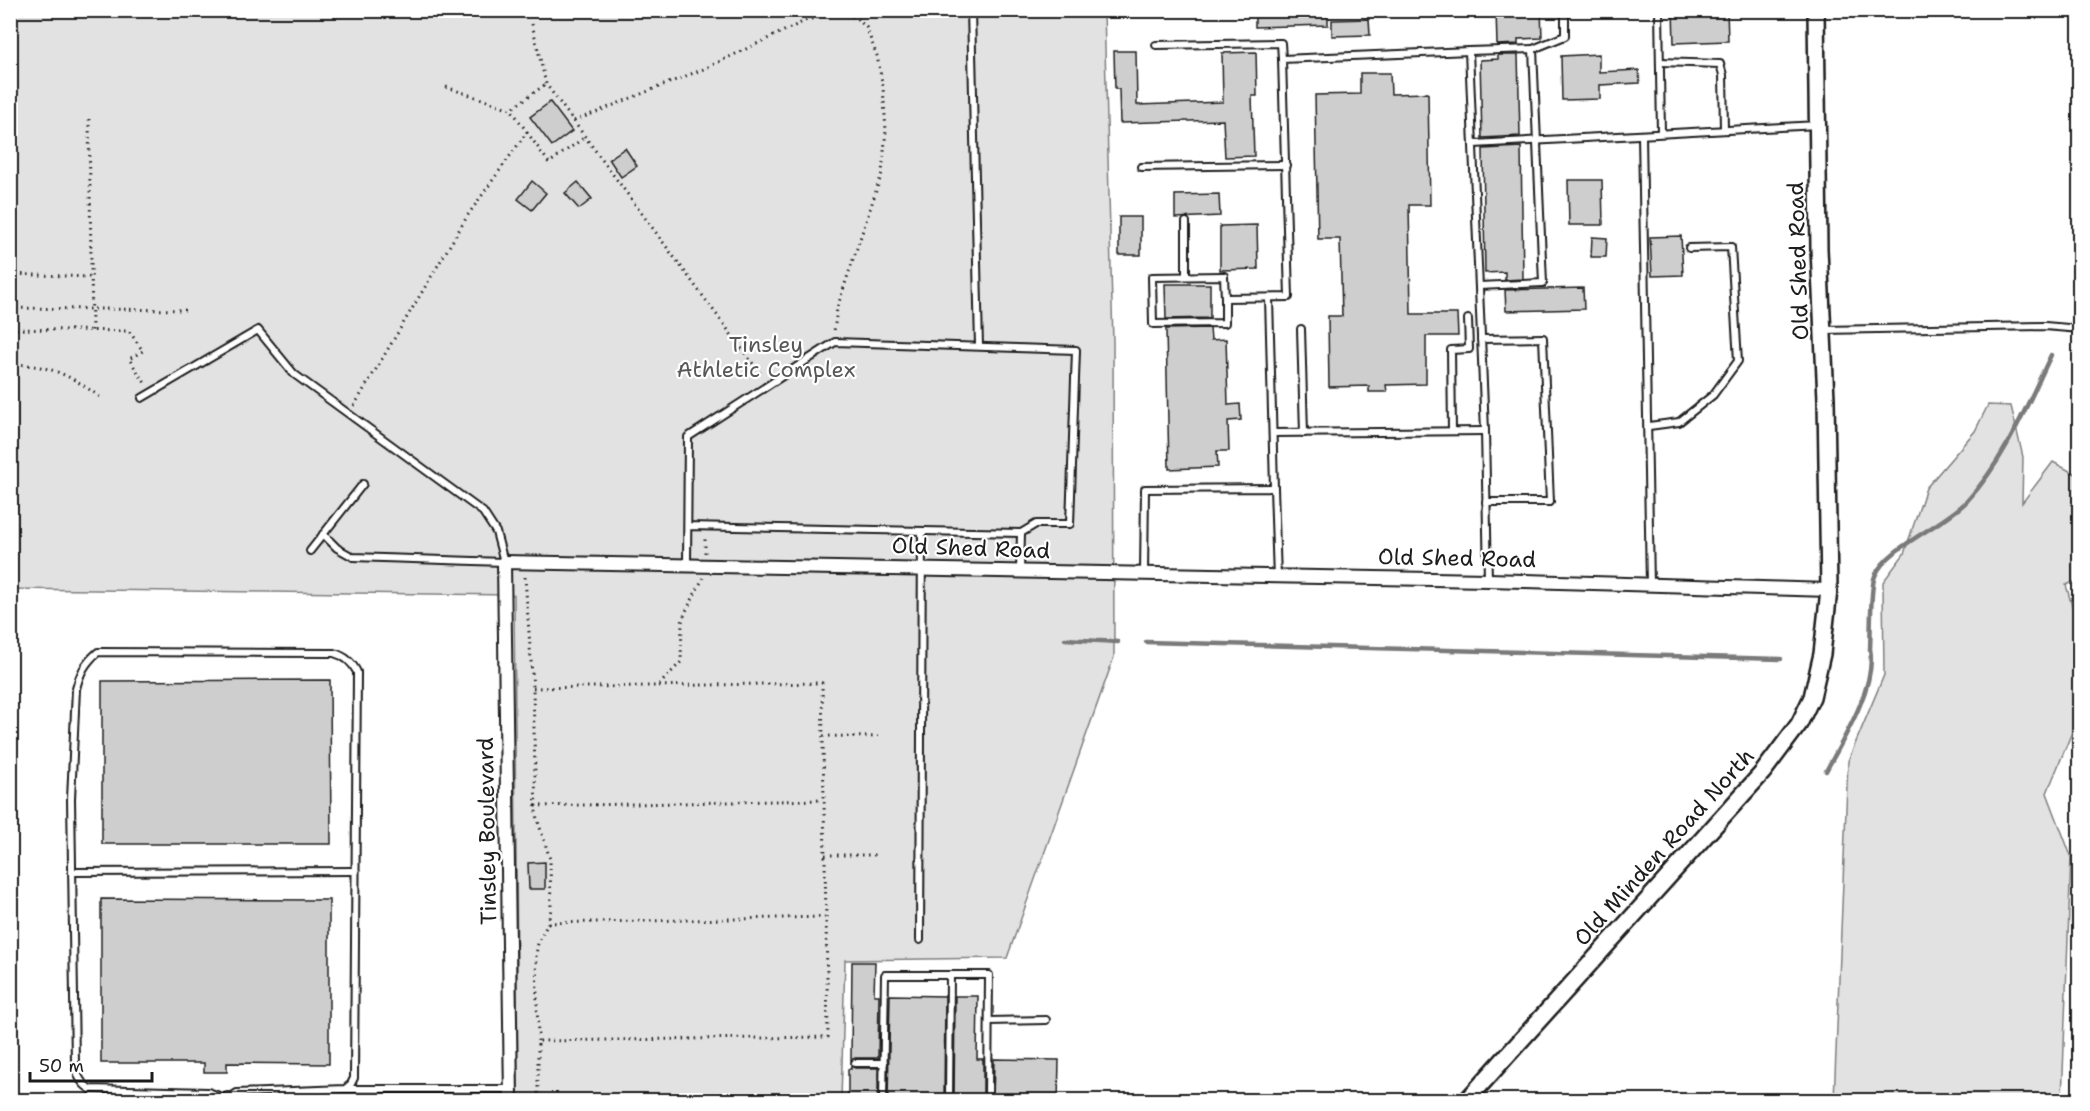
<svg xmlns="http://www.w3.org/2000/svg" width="2090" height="1111" font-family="'Shantell Sans',sans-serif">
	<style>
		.green { fill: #e2e2e2; stroke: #7f7f7f; stroke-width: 1.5 }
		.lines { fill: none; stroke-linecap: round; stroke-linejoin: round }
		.stream { stroke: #7a7a7a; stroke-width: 4.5 }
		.building { fill: #cecece; stroke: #1c1c1c; stroke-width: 1.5 }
		.service-casing { stroke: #1c1c1c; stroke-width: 10 }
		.minor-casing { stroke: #1c1c1c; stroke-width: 16 }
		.tertiary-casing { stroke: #1c1c1c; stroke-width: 20 }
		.path { stroke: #1c1c1c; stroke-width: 3; stroke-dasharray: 1.5 4.5; stroke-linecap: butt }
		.service { stroke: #fff; stroke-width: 6 }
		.minor { stroke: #fff; stroke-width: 12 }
		.tertiary { stroke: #fff; stroke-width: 15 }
		.labels { text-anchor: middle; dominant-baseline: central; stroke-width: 4.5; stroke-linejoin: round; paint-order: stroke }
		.street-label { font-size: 22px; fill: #1c1c1c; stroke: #fff }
		.park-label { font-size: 22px; fill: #575757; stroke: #fff }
	</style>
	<rect width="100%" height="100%" fill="#fff"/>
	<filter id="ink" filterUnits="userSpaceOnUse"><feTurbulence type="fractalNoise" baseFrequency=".0167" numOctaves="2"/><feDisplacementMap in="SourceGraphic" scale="12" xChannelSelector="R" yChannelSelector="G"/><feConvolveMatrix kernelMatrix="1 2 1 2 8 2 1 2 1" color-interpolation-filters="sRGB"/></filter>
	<g filter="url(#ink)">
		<g class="green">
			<polygon points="11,11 1104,11 1113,342 1114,657 1007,958 845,960 841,1100 518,1100 514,595 11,589"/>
			<polygon points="1988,405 2011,406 2023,457 2022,503 2053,462 2079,476 2079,580 2066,585 2079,630 2079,715 2047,793 2071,856 2062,1100 1834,1100 1848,761 1884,675 1883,582 1904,554 1926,488 1975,431"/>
		</g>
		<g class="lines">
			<g class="stream">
				<polyline points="2077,292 2080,264"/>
				<polyline points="1065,639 1118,642"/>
				<polyline points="1146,642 1781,659"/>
				<path d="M 1826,771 C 1843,740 1877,685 1870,649 C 1871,633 1870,587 1875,576 C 1887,547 1945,525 1967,501 C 2005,460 2027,405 2051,355"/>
			</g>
		</g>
		<g class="building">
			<polygon points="1255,10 1328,10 1328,25 1255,27"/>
			<polygon points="1496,10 1541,10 1542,38 1518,39 1518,44 1497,45"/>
			<polygon points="1673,10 1727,10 1728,41 1674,43"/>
			<polygon points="1369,19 1370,35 1332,36 1332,20"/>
			<polygon points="1114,51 1136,51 1137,105 1223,102 1222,53 1256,52 1257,96 1252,96 1254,156 1225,157 1223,120 1120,123 1119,89 1115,89"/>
			<polygon points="1599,54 1599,72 1639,70 1640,83 1600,85 1600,99 1562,100 1561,56"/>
			<polygon points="1498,55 1518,55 1520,136 1482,138 1480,60 1498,59"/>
			<polygon points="1360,73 1390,73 1391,94 1428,93 1430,205 1409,205 1411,314 1457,314 1458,336 1426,336 1426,384 1386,385 1387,392 1369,392 1369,386 1329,387 1328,316 1342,316 1340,239 1318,239 1315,95 1360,94"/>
			<polygon points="550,102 572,131 552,146 530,117"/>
			<polygon points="1521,147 1523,279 1505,280 1505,272 1485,273 1483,149"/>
			<polygon points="625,148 637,166 621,177 609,159"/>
			<polygon points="1568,180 1602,180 1603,225 1569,225"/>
			<polygon points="532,181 546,193 532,210 518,199"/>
			<polygon points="578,182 592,199 579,209 565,193"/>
			<polygon points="1219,194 1220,216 1175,218 1175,195"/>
			<rect x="1119" y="217" width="22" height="38"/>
			<polygon points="1257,225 1258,269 1220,270 1220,226"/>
			<polygon points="1681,236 1683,275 1652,276 1650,237"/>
			<polygon points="1592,237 1607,238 1606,257 1591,257"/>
			<polygon points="1165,284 1210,284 1210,318 1166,319"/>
			<polygon points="1583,288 1584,309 1506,311 1505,290"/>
			<polygon points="1210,328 1211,340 1226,339 1228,405 1240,404 1241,420 1228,421 1229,451 1217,451 1218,467 1169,469 1166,329"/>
			<polygon points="330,680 331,844 102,844 102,681"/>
			<polygon points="545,862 545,889 529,889 528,863"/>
			<polygon points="101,899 329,900 329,1064 227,1063 227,1072 204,1072 204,1063 101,1063"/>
			<polygon points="852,962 875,962 874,995 879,995 878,1058 855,1058 851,1060"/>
			<polygon points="890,995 945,996 944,1101 888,1101"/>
			<polygon points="955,996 978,996 977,1059 983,1059 983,1101 954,1101"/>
			<polygon points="994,1059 1059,1060 1058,1101 993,1101"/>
			<polygon points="851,1066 855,1068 878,1068 878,1101 848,1101 848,1069 851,1069"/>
		</g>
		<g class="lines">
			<g class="service-casing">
				<g id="service">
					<polyline points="971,10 979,346"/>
					<polyline points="1659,10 1661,133"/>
					<polyline points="1156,45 1281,43 1282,59"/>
					<polyline points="1533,49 1565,36 1565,16"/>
					<polyline points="1469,51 1533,49 1543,283 1479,286"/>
					<polyline points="1660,62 1720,64 1723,75 1724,129"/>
					<polyline points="1642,135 1650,585"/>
					<polyline points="1474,144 1818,125"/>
					<polyline points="1141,167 1286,165"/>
					<polyline points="1186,222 1186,276"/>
					<polyline points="1225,298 1225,323 1153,324 1152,277 1224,276 1225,298 1289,297 1282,59 1469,51 1485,431 1488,580"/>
					<polyline points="1269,298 1274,488"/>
					<polyline points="1301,329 1304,433"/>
					<polyline points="1823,330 2045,326 2080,329"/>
					<polyline points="1481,339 1543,338 1550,502 1486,502"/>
					<polyline points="142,398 258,330 294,374 483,512 496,532 504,562 353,557 337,548 323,534"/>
					<polyline points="1649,426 1679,422 1713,395 1738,361 1731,247 1689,248"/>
					<polyline points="1452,431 1451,350 1469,349 1468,319"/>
					<polyline points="1273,433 1485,431"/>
					<polyline points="310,551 363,484"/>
					<polyline points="687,565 688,437 835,342 1076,350 1070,524 1036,524 1021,533 688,526"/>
					<polyline points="1020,571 1021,533"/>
					<polyline points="1144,574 1145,489 1274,488 1277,578"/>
					<path d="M 98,652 L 334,653 C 345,656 352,662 357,672 L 354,1078 L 351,1084 L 345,1089 L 237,1093 L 228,1099 L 208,1092 L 90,1089 C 79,1082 77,1074 75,1062 L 71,799 L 76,689 C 80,673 85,663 98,652 Z"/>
					<polyline points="72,872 355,871"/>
					<polyline points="920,940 922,531"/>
					<polyline points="950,975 989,975 988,1100"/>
					<polyline points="989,1021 1046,1020"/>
					<polyline points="855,1063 884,1063"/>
					<polyline points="346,1089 510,1089"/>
					<polyline points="883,1100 885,975 950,975 949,1100"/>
				</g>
			</g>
			<g class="minor-casing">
				<g id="minor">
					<polyline points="228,1099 228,1100"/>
					<polyline points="511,1100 504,562 1488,580 1829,590"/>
				</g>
			</g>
			<g class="tertiary-casing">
				<polyline id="tertiary" points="1467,1100 1763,772 1799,724 1812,697 1822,654 1829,590 1826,399 1819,249 1816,10"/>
			</g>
			<g class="path">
				<polyline points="532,24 546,84 762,376"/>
				<polyline points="446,87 511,109 546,84"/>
				<polyline points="89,119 92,331"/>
				<polyline points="574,121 706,68 807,20 837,13 855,17 866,27 877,56 883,87 886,130 882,173 837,308 834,332"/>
				<polyline points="527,132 549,163 585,137"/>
				<polyline points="10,274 91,277"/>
				<polyline points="10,308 185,310"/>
				<polyline points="10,329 129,331 143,351 129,359 145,383"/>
				<path d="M 10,364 C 50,365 68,374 100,397"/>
				<polyline points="354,406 468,215 527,132 511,109"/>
				<polyline points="705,553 705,536"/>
				<polyline points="525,577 533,688 536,815 550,859 551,909 548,923 538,943 536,955 538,1041"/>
				<polyline points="659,685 681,662 682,622 685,613 703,578"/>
				<polyline points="533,688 822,683 828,1037 538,1041 538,1100"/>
				<polyline points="823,736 878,737"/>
				<polyline points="535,806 823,800"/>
				<polyline points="825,855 876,855"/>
				<polyline points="548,923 825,917"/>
			</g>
			<use href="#service" class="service"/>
			<use href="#minor" class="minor"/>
			<use href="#tertiary" class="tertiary"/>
		</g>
	</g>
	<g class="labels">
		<g class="street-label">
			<text transform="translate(1798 261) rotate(-92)">Old Shed Road</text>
			<text transform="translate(971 548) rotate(2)">Old Shed Road</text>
			<text transform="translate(1457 558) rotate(1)">Old Shed Road</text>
			<text transform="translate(487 831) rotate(-91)">Tinsley Boulevard</text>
			<text transform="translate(1664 847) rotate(-48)">Old Minden Road North</text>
		</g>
		<g class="park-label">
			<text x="766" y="344">Tinsley<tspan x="766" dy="25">Athletic Complex</tspan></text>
		</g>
	</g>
	<rect width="2090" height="1111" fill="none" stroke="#fff" stroke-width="36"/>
	<rect x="18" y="18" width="2054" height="1075" fill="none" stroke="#1c1c1c" stroke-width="2" filter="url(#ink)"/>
	<path d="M30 1072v9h122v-9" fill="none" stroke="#1c1c1c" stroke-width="3"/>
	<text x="39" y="1072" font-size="18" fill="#1c1c1c" stroke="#ffffff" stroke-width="4.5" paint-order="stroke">50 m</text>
</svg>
